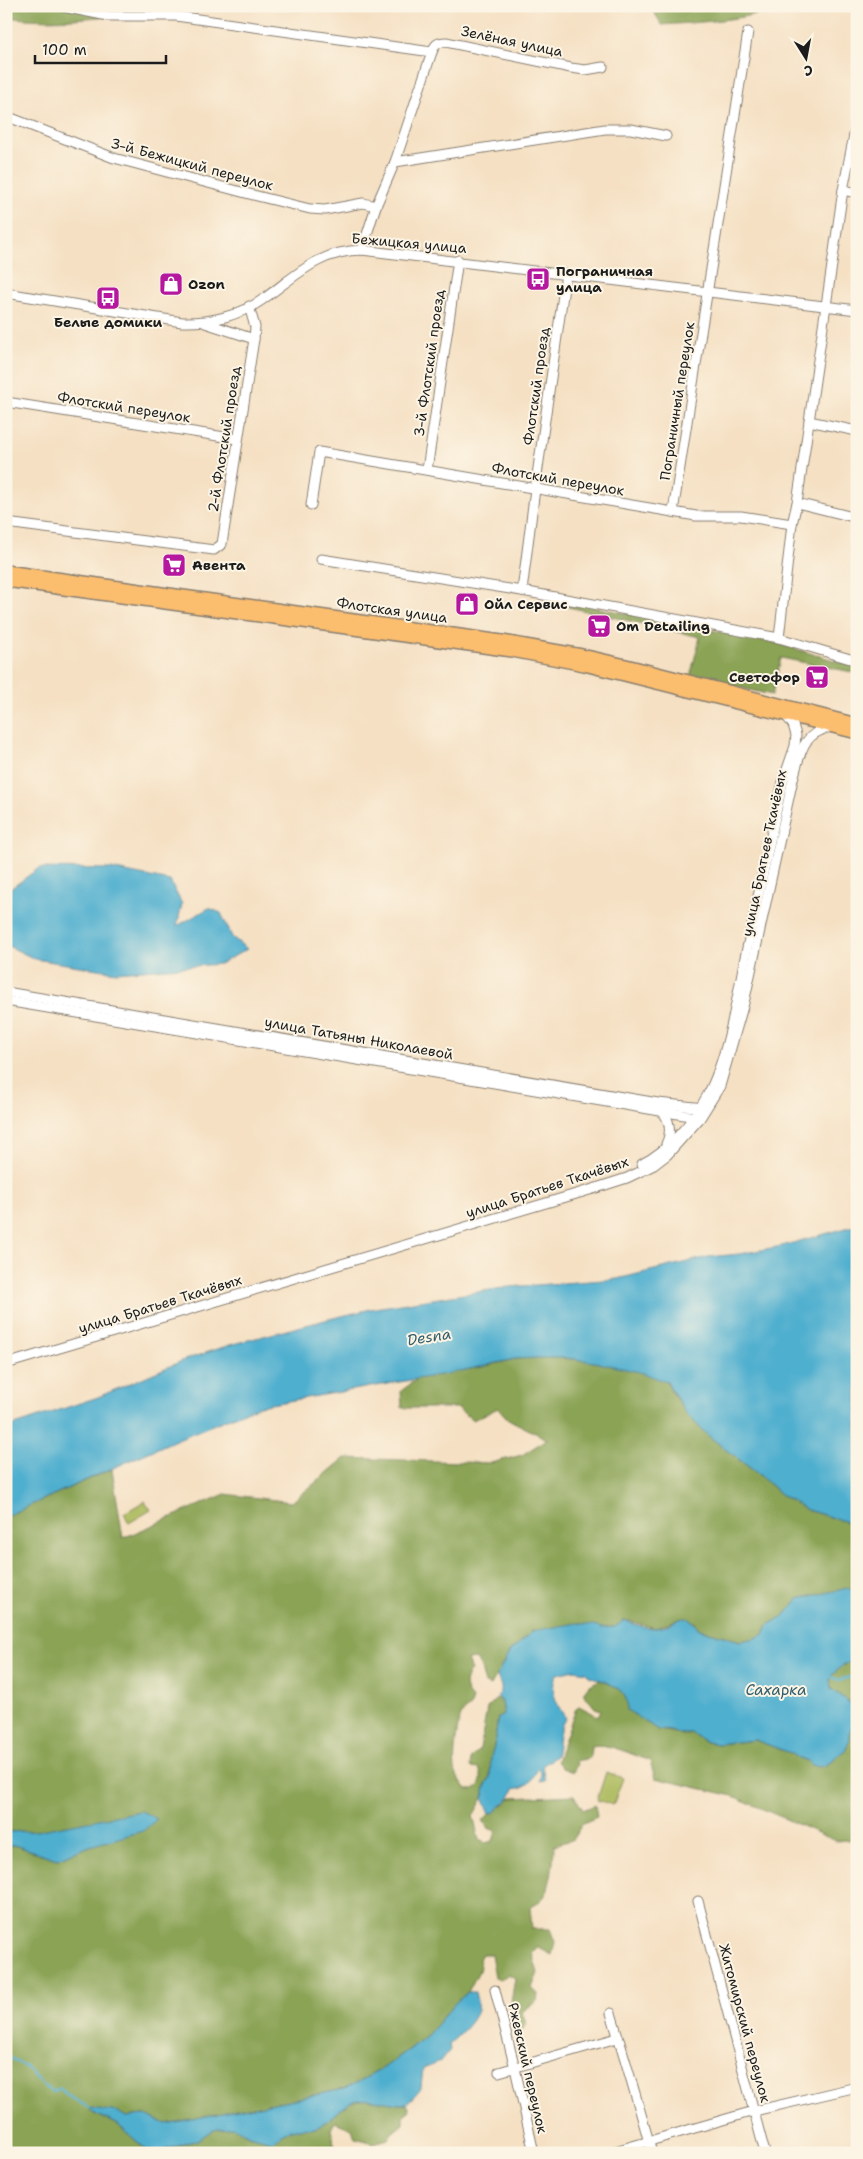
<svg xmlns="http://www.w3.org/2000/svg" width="863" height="2159" font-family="'Shantell Sans',sans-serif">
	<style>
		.green { fill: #adbb5e; stroke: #646c3d }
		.forest { fill: #8aa355; stroke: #536038 }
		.water { fill: #50afcf; stroke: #366676 }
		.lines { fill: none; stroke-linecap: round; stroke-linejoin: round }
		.stream { stroke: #50afcf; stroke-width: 2.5 }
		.minor-casing { stroke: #887e70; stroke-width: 11 }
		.major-casing { stroke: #887e70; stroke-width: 14 }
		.minor { stroke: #fff; stroke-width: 9 }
		.major { stroke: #fbbd6e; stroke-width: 11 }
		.labels { text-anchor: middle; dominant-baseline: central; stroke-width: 4; stroke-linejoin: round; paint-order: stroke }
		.street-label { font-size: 14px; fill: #1c1c1c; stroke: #fcf5e5 }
		.poi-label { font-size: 14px; font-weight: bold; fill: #1c1c1c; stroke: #fcf5e5; text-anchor: start }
		.water-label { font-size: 15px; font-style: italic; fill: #335e6d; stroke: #fcf5e5 }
	</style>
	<rect width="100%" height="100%" fill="#fcf5e5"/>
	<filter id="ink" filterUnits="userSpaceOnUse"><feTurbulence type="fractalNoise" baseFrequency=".02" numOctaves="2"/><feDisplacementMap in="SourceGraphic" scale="10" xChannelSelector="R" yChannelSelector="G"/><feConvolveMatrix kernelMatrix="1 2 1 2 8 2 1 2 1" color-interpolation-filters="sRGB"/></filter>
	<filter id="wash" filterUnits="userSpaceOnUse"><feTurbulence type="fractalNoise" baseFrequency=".0096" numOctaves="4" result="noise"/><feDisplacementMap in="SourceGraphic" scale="20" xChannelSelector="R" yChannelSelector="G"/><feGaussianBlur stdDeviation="1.12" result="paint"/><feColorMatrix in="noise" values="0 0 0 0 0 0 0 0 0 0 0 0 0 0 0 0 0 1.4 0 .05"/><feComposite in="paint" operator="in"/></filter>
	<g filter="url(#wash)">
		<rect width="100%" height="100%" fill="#f5e0c3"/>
		<g class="green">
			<polygon points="145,1501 151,1510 129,1523 124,1513"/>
			<polygon points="606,1772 623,1778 613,1805 597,1800"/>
		</g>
		<g class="forest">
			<path d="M 6,6 L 179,6 C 122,14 64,25 6,17 Z"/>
			<path d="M 650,6 L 775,6 C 759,20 686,23 662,25 Z"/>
			<polygon points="548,598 772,642 857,667 857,673 781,658 772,695 690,677 700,637 547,602"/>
			<path d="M 538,1358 C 581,1357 627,1365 667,1382 L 674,1396 L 706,1434 L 763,1478 L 780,1494 L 807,1510 L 857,1525 L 857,1603 L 853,1591 L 798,1599 L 785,1615 L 768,1625 L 764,1634 L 756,1638 L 740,1641 L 699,1629 L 695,1622 L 679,1619 L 656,1628 L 625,1620 L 615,1627 L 532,1631 L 527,1637 L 510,1651 L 491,1686 L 485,1684 L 481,1668 L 476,1659 L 467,1660 L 471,1670 C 463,1680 463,1691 473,1699 C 471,1710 467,1707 462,1714 C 457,1723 452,1764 456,1773 C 458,1779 463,1785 467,1790 C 480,1790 484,1781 479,1769 L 470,1768 L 471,1758 L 480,1749 L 487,1708 L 497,1698 L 502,1702 L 504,1714 L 498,1718 L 494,1747 L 491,1756 L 490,1778 L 485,1787 L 483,1798 L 473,1816 L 479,1840 L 485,1843 L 493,1841 L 496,1831 L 488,1828 L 483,1820 L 490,1813 L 496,1812 C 500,1805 506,1804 511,1798 L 574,1795 L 583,1810 L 595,1805 L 597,1817 L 583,1823 L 572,1840 L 554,1845 C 554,1857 551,1890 543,1898 C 540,1902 534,1904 530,1907 L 532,1929 L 550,1929 L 555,1942 L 552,1955 L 537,1947 L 532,1953 L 538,1973 L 532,1988 L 538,1994 L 537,2001 L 522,2012 L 526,2023 L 520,2034 L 513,2028 L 510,2009 L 515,1978 L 508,1974 L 501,1980 L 495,1977 L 491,1954 L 482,1954 L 479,1959 L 481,1967 L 468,1992 L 455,2003 L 424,2039 L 382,2069 L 345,2089 L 166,2124 L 145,2115 L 126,2117 L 118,2112 L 90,2109 L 93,2113 L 117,2124 L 147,2150 L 157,2152 L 197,2140 L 213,2130 L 233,2127 L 249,2135 L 272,2141 C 294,2124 292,2132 315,2127 C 330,2123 339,2106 354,2101 C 373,2096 389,2105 407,2104 L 410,2110 L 403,2116 L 403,2124 L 392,2133 L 388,2139 L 374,2143 L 355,2138 L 352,2129 L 335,2122 L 331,2129 L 335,2148 L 343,2153 L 19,2153 L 6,2143 L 6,1847 L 14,1845 L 57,1859 L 90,1846 L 36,1831 L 6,1832 L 6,1516 L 112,1469 L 123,1538 L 225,1494 L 292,1502 L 345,1458 L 491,1463 L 522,1455 L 547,1439 L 508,1419 L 498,1408 L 473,1420 L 457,1408 L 402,1408 L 401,1391 L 418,1378 L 482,1367 L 515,1359 Z"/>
			<polygon points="857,1658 857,1713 850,1703 831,1689 830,1677 843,1665"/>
			<path d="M 600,1680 L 617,1687 L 625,1696 L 628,1704 L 658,1730 L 684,1734 L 691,1733 L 706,1742 L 717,1744 L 755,1740 L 793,1754 L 798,1759 L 806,1760 L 812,1765 L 826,1765 L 845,1750 L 850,1740 L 850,1731 L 857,1717 L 857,1839 L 836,1841 L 733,1796 L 655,1778 L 650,1761 C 633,1755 607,1742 591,1746 L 590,1758 L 576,1761 L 577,1765 L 573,1772 L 562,1768 L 557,1761 L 576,1708 L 579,1706 L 598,1716 L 601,1710 L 595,1708 L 583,1693 L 589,1685 Z"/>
		</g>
		<g class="water">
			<polygon points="39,868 111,869 170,881 182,904 177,926 209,908 221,913 232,937 247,949 220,964 116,972 35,959 6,945 6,892"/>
			<polygon points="857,1225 857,1525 807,1510 780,1494 763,1478 706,1434 684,1411 667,1382 639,1372 594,1362 568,1358 538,1358 515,1359 452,1373 259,1406 178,1439 6,1516 6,1428 98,1397 184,1360 233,1344 329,1319 375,1308 509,1287 617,1279 708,1257 739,1254 782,1246"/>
			<path d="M 848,1588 L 853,1591 L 857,1603 L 857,1658 L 843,1665 L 830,1677 L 831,1689 L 850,1703 L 857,1717 L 850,1731 L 850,1740 L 845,1750 L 826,1765 L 819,1767 L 812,1765 L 806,1760 L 798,1759 L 793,1754 L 755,1740 L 717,1744 L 706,1742 L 691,1733 L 675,1733 L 671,1731 L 658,1730 L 627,1710 C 630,1688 606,1682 589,1676 L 587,1672 L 574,1670 L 557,1674 C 549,1688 556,1705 566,1718 C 556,1731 560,1741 556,1756 L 542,1766 L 545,1780 L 540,1781 L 541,1773 L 539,1768 C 529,1781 532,1786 514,1789 C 509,1804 503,1800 496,1812 L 490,1813 L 483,1798 L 485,1787 L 490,1778 L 491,1756 L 494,1747 L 498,1718 L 504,1714 L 502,1702 L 497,1696 C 506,1689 498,1683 497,1675 L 510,1651 L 527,1637 L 532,1631 L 577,1623 L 598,1626 L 600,1628 L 615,1627 L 624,1620 C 633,1624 645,1628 655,1628 C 674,1628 684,1605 699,1629 L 740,1641 L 756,1638 L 764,1634 L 768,1625 L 785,1615 L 798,1599 Z"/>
			<polygon points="141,1811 157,1819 143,1831 90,1846 57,1859 14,1845 6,1847 6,1832 36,1831"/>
			<path d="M 468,1992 L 475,1992 C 476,1997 478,2004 477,2009 C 475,2021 458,2036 449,2044 L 450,2050 L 441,2061 L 423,2068 L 421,2088 L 407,2104 C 389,2105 373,2096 354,2101 C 339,2106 330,2123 315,2127 C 292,2132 294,2124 272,2141 L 249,2135 L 233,2127 L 213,2130 L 197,2140 L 157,2152 L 147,2150 L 117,2124 L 93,2113 L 90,2108 L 118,2112 L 126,2117 L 145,2115 L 166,2124 L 345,2089 L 382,2069 L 424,2039 L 455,2003 Z"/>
		</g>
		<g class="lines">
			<g class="stream">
				<polyline points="830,1677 840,1680 857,1675"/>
				<polyline points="6,2056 25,2066 45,2087 52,2092 60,2088 68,2096 90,2108"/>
			</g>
		</g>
	</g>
	<g filter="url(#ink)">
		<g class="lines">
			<g class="minor-casing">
				<g id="minor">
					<path d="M 63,7 L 108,16 L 176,16 L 432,52 C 435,44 438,42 446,42 L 571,68 L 585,70 L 603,67"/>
					<polyline points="6,116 114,158 253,195 310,209 325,210 363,203 376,206"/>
					<polyline points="395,162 605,129 631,129 666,136"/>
					<polyline points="843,190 857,193"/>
					<polyline points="362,250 376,206 395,162 432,52"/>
					<path d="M 6,293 L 182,322 C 209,323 239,316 262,300 C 296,276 318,251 362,250 L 857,310"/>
					<polyline points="205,323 254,339 255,327 249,306"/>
					<polyline points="6,402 237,439"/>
					<polyline points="809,421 857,431"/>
					<polyline points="427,470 458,260"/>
					<polyline points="797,503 857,518"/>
					<polyline points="311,505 319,452 673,512 696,516 741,516 792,524"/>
					<polyline points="673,512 748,32"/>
					<polyline points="6,523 214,550 222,544 254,339"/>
					<polyline points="321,559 522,591 779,638 857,661"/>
					<polyline points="522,591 535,489 566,274"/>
					<polyline points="779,638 792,524 797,503 843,190 857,120"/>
					<polyline points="6,992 658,1103 704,1108"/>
					<polyline points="6,1001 696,1117"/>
					<path d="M 661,1110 C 670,1119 672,1132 666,1144"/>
					<path d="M 642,1164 C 669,1150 693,1122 707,1096 C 726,1062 736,1005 743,967 C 755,912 766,858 778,803 L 784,778 L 795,746 L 796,735 L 793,725 L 787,717"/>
					<path d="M 6,1364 L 593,1189 L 627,1178 L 654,1165 L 667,1155 L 700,1118 L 720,1086 L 744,1003 L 793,779 C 801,753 801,734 831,727"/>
					<polyline points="698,1901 765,2153"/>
					<polyline points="495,1990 515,2068 534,2153"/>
					<path d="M 611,2013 C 625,2059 639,2106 652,2153"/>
					<polyline points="499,2072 617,2038"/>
					<polyline points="608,2153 754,2111 857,2087"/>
				</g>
			</g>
			<g class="major-casing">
				<g id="major">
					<polyline points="6,571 502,641 582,655 626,665 857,724"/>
					<polyline points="6,581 512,651 584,665 857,733"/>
				</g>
			</g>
			<use href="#minor" class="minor"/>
			<use href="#major" class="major"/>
		</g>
	</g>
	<defs>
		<g id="bus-square" transform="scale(1.25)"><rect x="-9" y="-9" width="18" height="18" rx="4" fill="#b5179e" stroke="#fcf5e5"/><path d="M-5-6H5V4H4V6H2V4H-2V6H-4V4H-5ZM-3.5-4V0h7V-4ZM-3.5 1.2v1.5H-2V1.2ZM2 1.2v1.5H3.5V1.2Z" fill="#fff"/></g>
		<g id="shop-square" transform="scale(1.25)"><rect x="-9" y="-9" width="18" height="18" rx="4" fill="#b5179e" stroke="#fcf5e5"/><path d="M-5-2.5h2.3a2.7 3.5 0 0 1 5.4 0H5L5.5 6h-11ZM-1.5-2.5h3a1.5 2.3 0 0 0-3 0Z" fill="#fff"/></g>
		<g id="supermarket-square" transform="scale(1.25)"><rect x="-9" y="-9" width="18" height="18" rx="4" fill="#b5179e" stroke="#fcf5e5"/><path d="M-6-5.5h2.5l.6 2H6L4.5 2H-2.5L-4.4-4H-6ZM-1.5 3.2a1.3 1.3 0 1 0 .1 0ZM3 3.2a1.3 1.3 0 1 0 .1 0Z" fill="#fff"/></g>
	</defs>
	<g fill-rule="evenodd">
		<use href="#bus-square" x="538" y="279"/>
		<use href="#shop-square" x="171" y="284"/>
		<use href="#bus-square" x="108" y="298"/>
		<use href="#supermarket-square" x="174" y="565"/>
		<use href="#shop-square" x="467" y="604"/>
		<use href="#supermarket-square" x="599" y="626"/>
		<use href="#supermarket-square" x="817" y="677"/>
	</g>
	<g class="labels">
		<g class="street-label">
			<text transform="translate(512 41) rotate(12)">Зелёная улица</text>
			<text transform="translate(192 164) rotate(15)">3-й Бежицкий переулок</text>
			<text transform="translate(409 243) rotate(5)">Бежицкая улица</text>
			<text transform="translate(429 363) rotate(-82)">3-й Флотский проезд</text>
			<text transform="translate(536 386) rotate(-82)">Флотский проезд</text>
			<text transform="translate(677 401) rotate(-81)">Пограничный переулок</text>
			<text transform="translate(124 407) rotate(9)">Флотский переулок</text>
			<text transform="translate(224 439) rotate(-81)">2-й Флотский проезд</text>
			<text transform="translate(558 479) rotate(10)">Флотский переулок</text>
			<text transform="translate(392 610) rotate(8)">Флотская улица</text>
			<text transform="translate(764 853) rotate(-78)">улица Братьев Ткачёвых</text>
			<text transform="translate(359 1038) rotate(10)">улица Татьяны Николаевой</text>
			<text transform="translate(547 1187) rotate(-18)">улица Братьев Ткачёвых</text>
			<text transform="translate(160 1304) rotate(-17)">улица Братьев Ткачёвых</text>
			<text transform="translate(745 2023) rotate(75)">Житомирский переулок</text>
			<text transform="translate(528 2068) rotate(77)">Ржевский переулок</text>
		</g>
		<g class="poi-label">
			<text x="556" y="271">Пограничная<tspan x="556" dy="16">улица</tspan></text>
			<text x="188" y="284">Ozon</text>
			<text x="108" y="322" text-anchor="middle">Белые домики</text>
			<text x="192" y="565">Авента</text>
			<text x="484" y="604">Ойл Сервис</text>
			<text x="616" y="626">Om Detailing</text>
			<text x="800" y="677" text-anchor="end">Светофор</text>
		</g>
		<g class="water-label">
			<text transform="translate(429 1337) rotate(-9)">Desna</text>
			<text x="776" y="1690">Сахарка</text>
		</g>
	</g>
	<rect width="863" height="2159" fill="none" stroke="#fcf5e5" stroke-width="25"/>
	<g transform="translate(806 58) rotate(169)" stroke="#fcf5e5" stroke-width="4" paint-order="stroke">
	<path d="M0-4L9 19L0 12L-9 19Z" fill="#1c1c1c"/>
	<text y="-8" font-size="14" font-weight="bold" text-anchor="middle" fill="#1c1c1c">С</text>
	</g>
	<path d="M35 55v8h131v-8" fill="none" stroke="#1c1c1c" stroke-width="2.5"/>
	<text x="42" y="55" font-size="15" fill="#1c1c1c" stroke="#fcf5e5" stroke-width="4" paint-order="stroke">100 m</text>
</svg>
